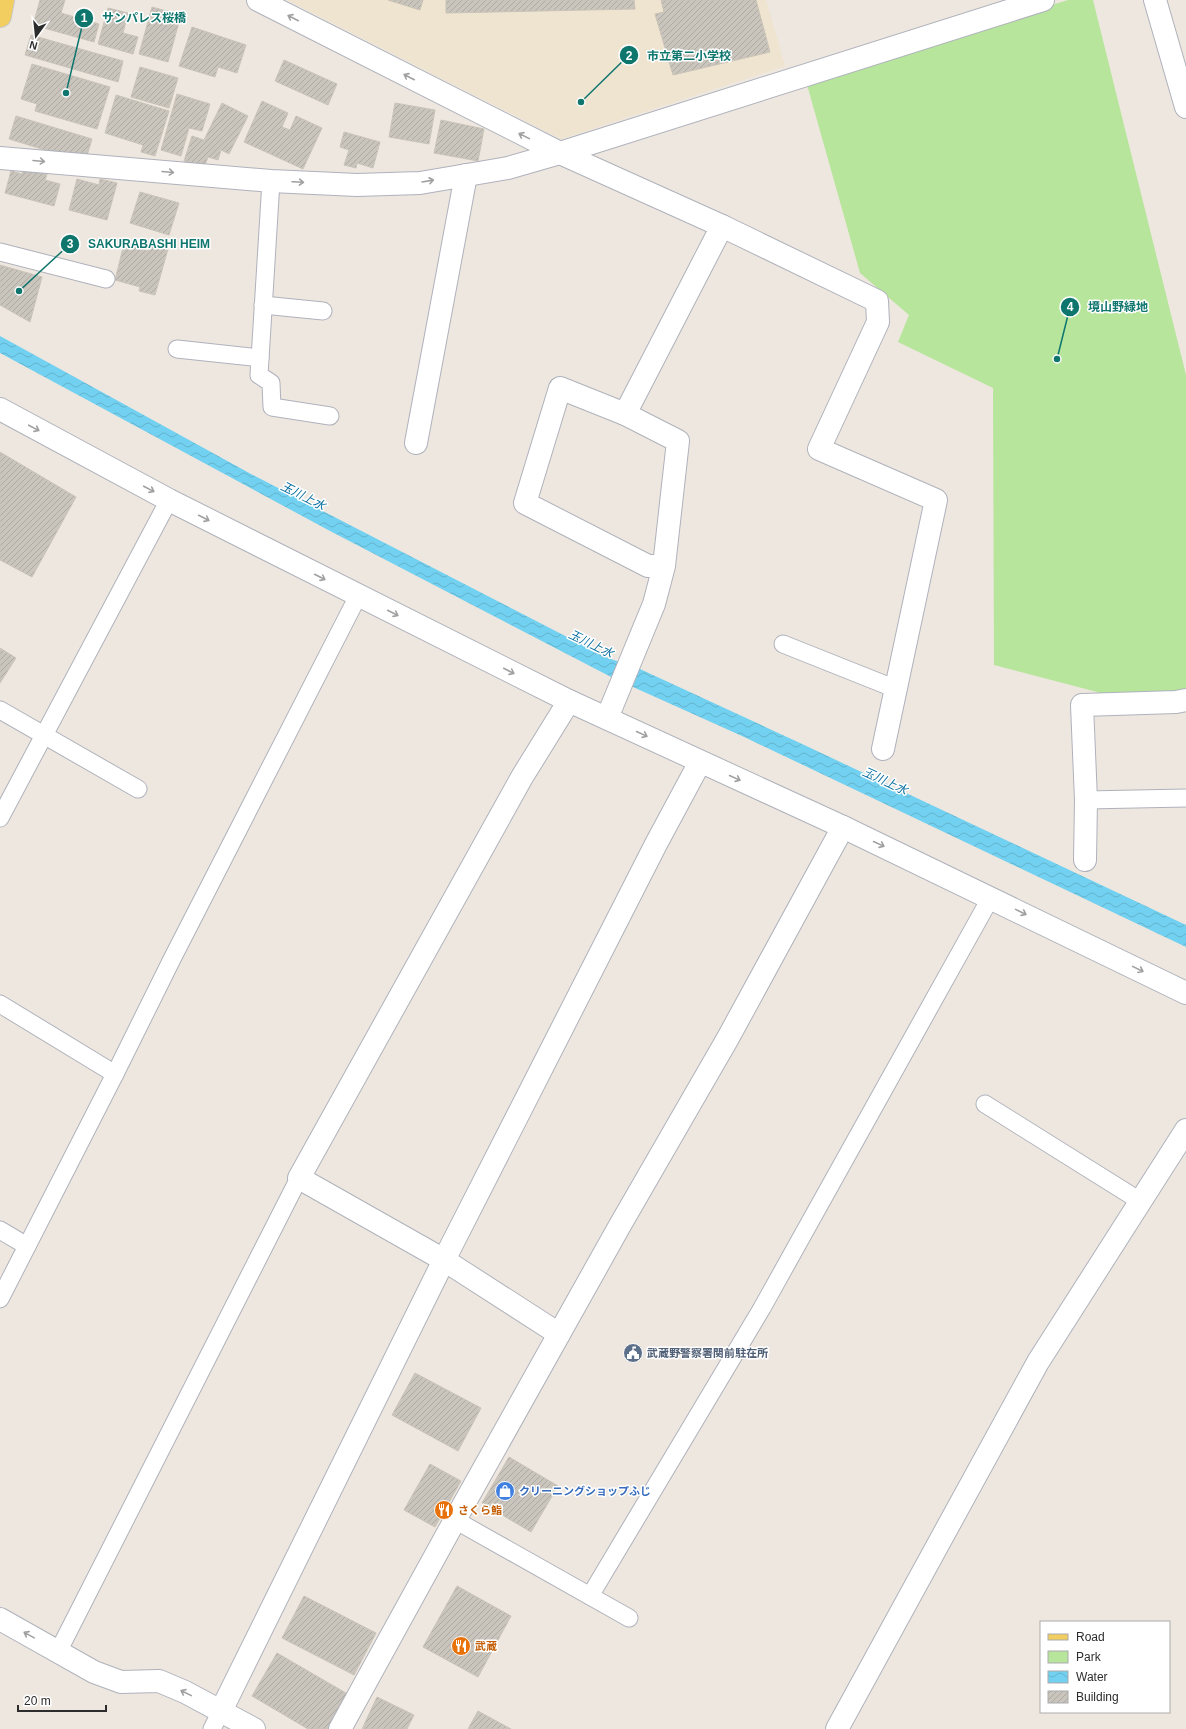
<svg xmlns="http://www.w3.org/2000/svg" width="1186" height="1729" font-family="Arial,'Noto Sans JP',sans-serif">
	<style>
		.education { fill: #efe4cf }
		.park { fill: #b6e59b }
		.water { fill: url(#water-waves) }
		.building { fill: url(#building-hatch); stroke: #cac3b8 }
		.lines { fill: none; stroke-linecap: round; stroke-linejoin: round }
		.lane-casing { stroke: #afb2bc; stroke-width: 19 }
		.street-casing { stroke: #afb2bc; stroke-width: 24 }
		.primary-casing { stroke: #c8c8c8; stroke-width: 24 }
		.lane { stroke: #fff; stroke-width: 17 }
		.street { stroke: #fff; stroke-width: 22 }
		.primary { stroke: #f2cd60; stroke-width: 22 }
		.oneway { stroke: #a0a0a0 }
		.labels { text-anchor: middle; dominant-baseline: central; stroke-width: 3; stroke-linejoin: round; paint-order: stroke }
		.service-label { font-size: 11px; font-weight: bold; fill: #4e5e75; stroke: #fff; text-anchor: start }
		.shop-label { font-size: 11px; font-weight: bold; fill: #366cbe; stroke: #fff; text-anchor: start }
		.food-label { font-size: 11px; font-weight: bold; fill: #c56008; stroke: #fff; text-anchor: start }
		.water-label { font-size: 12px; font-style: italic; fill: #0c70a0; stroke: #fff }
		.leader { fill: none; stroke: #0f766e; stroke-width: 1.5 }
		.callout-dot { fill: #0f766e; stroke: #fff; stroke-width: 1.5 }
		.mark-label { font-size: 12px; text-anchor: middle; font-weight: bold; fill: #fff }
		.callout-label { font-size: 12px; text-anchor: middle; font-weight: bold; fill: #0f766e; stroke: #fff; stroke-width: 3; stroke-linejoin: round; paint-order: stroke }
	</style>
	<defs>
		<pattern id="water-waves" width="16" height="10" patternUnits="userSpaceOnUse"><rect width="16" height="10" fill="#72d1f0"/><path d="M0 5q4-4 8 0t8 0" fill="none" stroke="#63b4ce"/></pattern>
		<pattern id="building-hatch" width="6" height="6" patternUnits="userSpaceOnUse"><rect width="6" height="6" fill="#c9c5bd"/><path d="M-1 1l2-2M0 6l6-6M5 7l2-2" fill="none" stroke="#ada9a3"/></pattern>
	</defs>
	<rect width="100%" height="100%" fill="#eee7df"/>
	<polygon class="education" points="287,0 766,0 785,66 561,139"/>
	<polygon class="park" points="1068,0 1093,0 1186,375 1186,690 1178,692 1101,693 994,665 993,388 898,342 909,315 860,273 806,81"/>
	<polygon class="water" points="0,336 251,474 608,658 640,669 800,743 1186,925 1186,947 742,736 613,678 330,531 0,353"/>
	<g class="building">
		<polygon points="40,0 65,0 61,13 99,24 94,42 33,25"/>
		<polygon points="388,0 423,0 420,10"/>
		<polygon points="446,0 634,0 635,9 446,13"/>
		<polygon points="661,0 756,0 770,52 673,75 655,14 664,12"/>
		<polygon points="152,7 181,15 168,62 139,54"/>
		<polygon points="108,8 128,13 123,33 138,37 133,54 98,44"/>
		<polygon points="192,27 246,45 237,73 218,67 215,77 179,66"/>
		<polygon points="31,35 123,61 118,82 25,55"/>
		<polygon points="284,60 337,84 328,105 275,81"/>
		<polygon points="32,64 110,87 97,129 35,111 37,104 21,99"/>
		<polygon points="140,67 178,78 169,108 131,97"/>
		<polygon points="177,94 210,104 202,131 189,128 181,156 161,150"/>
		<polygon points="116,95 169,111 155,156 141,152 143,145 105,133"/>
		<polygon points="262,101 288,113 282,127 290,130 296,116 322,128 303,169 244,142"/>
		<polygon points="222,103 248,116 229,154 221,150 218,160 208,157 204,168 184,161 192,136 204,140"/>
		<polygon points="395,103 435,110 429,144 389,137"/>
		<polygon points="16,116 92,139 85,162 9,139"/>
		<polygon points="441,120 484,129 478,161 434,153"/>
		<polygon points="344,132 380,142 373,168 357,163 356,168 344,165 349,150 340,147"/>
		<polygon points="23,168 47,174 45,180 60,184 54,206 5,193 11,171 22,174"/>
		<polygon points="77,179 99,185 100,179 117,183 107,220 69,210"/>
		<polygon points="140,192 179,203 169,235 130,223"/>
		<polygon points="124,244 148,251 150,244 168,249 155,295 139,291 140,287 115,280"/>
		<polygon points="0,265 42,277 30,322 0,305"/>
		<polygon points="0,452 76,497 32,577 0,560"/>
		<polygon points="0,648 16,658 0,683"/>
		<polygon points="415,1373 481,1408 458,1451 392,1415"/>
		<polygon points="509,1457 558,1486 531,1532 482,1503"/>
		<polygon points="430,1464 461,1481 435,1527 404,1510"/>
		<polygon points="457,1586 511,1616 478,1677 423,1647"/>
		<polygon points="304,1596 376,1633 354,1675 282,1638"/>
		<polygon points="277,1653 351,1696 332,1729 308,1729 252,1696"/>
		<polygon points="377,1697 414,1715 407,1729 362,1729"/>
		<polygon points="478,1711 511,1729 468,1729"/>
	</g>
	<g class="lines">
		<g class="lane-casing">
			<g id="lane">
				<polyline points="271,181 259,375 271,383 272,407 330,416"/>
				<polyline points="0,252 106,279"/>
				<polyline points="263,305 323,311"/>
				<polyline points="177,349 260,358"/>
				<polyline points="783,644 896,689"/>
				<polyline points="0,710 138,789"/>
				<polyline points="1086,800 1186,798"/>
				<polyline points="0,818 169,500"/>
				<polyline points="0,1004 115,1074"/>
				<polyline points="985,1104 1140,1201"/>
				<polyline points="0,1230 27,1246"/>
				<polyline points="0,1299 115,1074 172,959 358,596"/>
				<polyline points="455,1520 629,1618"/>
				<polyline points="590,1596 762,1308 991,897"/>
				<polyline points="58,1652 299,1178"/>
				<polyline points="212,1729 221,1711"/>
			</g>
		</g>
		<g class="street-casing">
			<g id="street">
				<polyline points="258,0 560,153 722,226 877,301 878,322 819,449 936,500 883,749"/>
				<polyline points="1155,0 1186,107"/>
				<polyline points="0,158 271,181 357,185 420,183 508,168 560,153 1043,0"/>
				<polyline points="0,409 169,500 569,701 843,827 1186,993"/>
				<polyline points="625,414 722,226"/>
				<polyline points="416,443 466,175"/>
				<polyline points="607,718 654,604 664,566 678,441 625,414 560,388 525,503 648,566 664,566"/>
				<polyline points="1085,860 1086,800 1082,705 1176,702 1186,700"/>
				<polyline points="559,1334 444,1260 299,1178 522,777 569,701"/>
				<polyline points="0,1619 94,1672 121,1682 159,1681 185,1692 254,1729"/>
				<polyline points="221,1711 444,1260 656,844 700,762"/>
				<polyline points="340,1729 455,1520 619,1227 728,1038 843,827"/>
				<polyline points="837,1729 1038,1362 1186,1130"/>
			</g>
		</g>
		<g class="primary-casing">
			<polyline id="primary" points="0,16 3,0"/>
		</g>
		<use href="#lane" class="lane"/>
		<use href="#street" class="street"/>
		<use href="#primary" class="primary"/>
	</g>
	<defs><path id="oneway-shaft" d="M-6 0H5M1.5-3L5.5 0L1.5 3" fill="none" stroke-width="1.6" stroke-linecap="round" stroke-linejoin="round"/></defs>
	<g class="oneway">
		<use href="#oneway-shaft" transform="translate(293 18) rotate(-153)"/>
		<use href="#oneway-shaft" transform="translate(409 77) rotate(-153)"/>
		<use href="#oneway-shaft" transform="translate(524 136) rotate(-154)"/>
		<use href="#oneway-shaft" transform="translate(39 161) rotate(5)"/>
		<use href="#oneway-shaft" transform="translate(168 172) rotate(5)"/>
		<use href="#oneway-shaft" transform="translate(428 181) rotate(-10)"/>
		<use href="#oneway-shaft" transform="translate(298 182) rotate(3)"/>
		<use href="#oneway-shaft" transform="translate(34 428) rotate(28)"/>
		<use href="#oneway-shaft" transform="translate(149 489) rotate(28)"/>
		<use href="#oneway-shaft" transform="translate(204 518) rotate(27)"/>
		<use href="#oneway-shaft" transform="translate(320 577) rotate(27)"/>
		<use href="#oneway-shaft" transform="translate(393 613) rotate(27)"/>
		<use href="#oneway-shaft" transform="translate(509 671) rotate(27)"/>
		<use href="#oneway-shaft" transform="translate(642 734) rotate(25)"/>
		<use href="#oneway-shaft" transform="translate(735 778) rotate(25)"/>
		<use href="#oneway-shaft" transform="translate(879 844) rotate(25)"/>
		<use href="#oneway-shaft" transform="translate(1021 912) rotate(26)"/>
		<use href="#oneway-shaft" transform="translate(1138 969) rotate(26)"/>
		<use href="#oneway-shaft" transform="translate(29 1635) rotate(-151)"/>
		<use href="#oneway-shaft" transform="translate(186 1693) rotate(-154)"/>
	</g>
	<defs>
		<g id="civic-disc" transform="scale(1)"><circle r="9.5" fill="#5c6f8a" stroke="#fff"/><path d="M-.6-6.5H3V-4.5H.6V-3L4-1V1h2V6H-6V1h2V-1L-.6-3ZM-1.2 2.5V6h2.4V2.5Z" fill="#fff"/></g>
		<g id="shop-disc" transform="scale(1)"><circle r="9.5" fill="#3f7fe0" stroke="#fff"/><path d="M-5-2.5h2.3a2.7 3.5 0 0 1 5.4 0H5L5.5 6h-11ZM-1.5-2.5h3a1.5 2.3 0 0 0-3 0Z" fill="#fff"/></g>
		<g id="restaurant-disc" transform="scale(1)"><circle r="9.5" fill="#e8710a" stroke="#fff"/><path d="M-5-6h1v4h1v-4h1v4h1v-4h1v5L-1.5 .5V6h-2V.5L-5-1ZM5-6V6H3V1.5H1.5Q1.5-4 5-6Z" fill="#fff"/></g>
	</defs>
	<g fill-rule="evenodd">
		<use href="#civic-disc" x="633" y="1353"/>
		<use href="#shop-disc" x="505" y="1491"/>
		<use href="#restaurant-disc" x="444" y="1510"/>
		<use href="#restaurant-disc" x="461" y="1646"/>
	</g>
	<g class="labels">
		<g class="service-label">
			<text x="647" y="1353">武蔵野警察署関前駐在所</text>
		</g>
		<g class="shop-label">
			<text x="519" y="1491">クリーニングショップふじ</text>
		</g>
		<g class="food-label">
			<text x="458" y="1510">さくら鮨</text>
			<text x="475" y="1646">武蔵</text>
		</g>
		<g class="water-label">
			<text transform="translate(303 496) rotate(27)">玉川上水</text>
			<text transform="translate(591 644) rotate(26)">玉川上水</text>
			<text transform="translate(885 781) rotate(25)">玉川上水</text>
		</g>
	</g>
	<path class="leader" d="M66 93L84 18M581 102L629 55M19 291L70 244M1057 359L1070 307"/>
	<g class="callout-dot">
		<circle cx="66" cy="93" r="4"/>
		<circle cx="581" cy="102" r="4"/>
		<circle cx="19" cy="291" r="4"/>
		<circle cx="1057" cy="359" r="4"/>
		<circle cx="84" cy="18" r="10"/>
		<circle cx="629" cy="55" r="10"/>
		<circle cx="70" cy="244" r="10"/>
		<circle cx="1070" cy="307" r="10"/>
	</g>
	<g class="mark-label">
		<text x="84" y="22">1</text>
		<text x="629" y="60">2</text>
		<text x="70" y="248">3</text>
		<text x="1070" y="311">4</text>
	</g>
	<g class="callout-label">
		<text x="144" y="22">サンパレス桜橋</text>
		<text x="689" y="60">市立第二小学校</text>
		<text x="149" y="248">SAKURABASHI HEIM</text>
		<text x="1118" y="311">境山野緑地</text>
	</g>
	<rect x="1040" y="1621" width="130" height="92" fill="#ffffff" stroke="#ababab"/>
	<rect x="1048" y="1634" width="20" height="6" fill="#f2cd60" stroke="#ababab"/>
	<text x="1076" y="1641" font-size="12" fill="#2c2c2c">Road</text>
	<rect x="1048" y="1651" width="20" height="12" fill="#b6e59b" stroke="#ababab"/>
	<text x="1076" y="1661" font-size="12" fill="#2c2c2c">Park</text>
	<rect x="1048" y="1671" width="20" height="12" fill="url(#water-waves)" stroke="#ababab"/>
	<text x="1076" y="1681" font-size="12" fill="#2c2c2c">Water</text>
	<rect x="1048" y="1691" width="20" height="12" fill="url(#building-hatch)" stroke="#ababab"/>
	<text x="1076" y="1701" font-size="12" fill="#2c2c2c">Building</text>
	<g transform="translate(36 36) rotate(195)" stroke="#ffffff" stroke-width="3" paint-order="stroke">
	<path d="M0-3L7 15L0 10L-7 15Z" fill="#2c2c2c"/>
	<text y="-6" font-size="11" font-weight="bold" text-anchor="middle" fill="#2c2c2c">N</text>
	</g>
	<path d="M18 1705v6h88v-6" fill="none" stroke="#2c2c2c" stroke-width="2"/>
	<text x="24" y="1705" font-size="12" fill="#2c2c2c" stroke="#ffffff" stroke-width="3" paint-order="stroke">20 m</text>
</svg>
